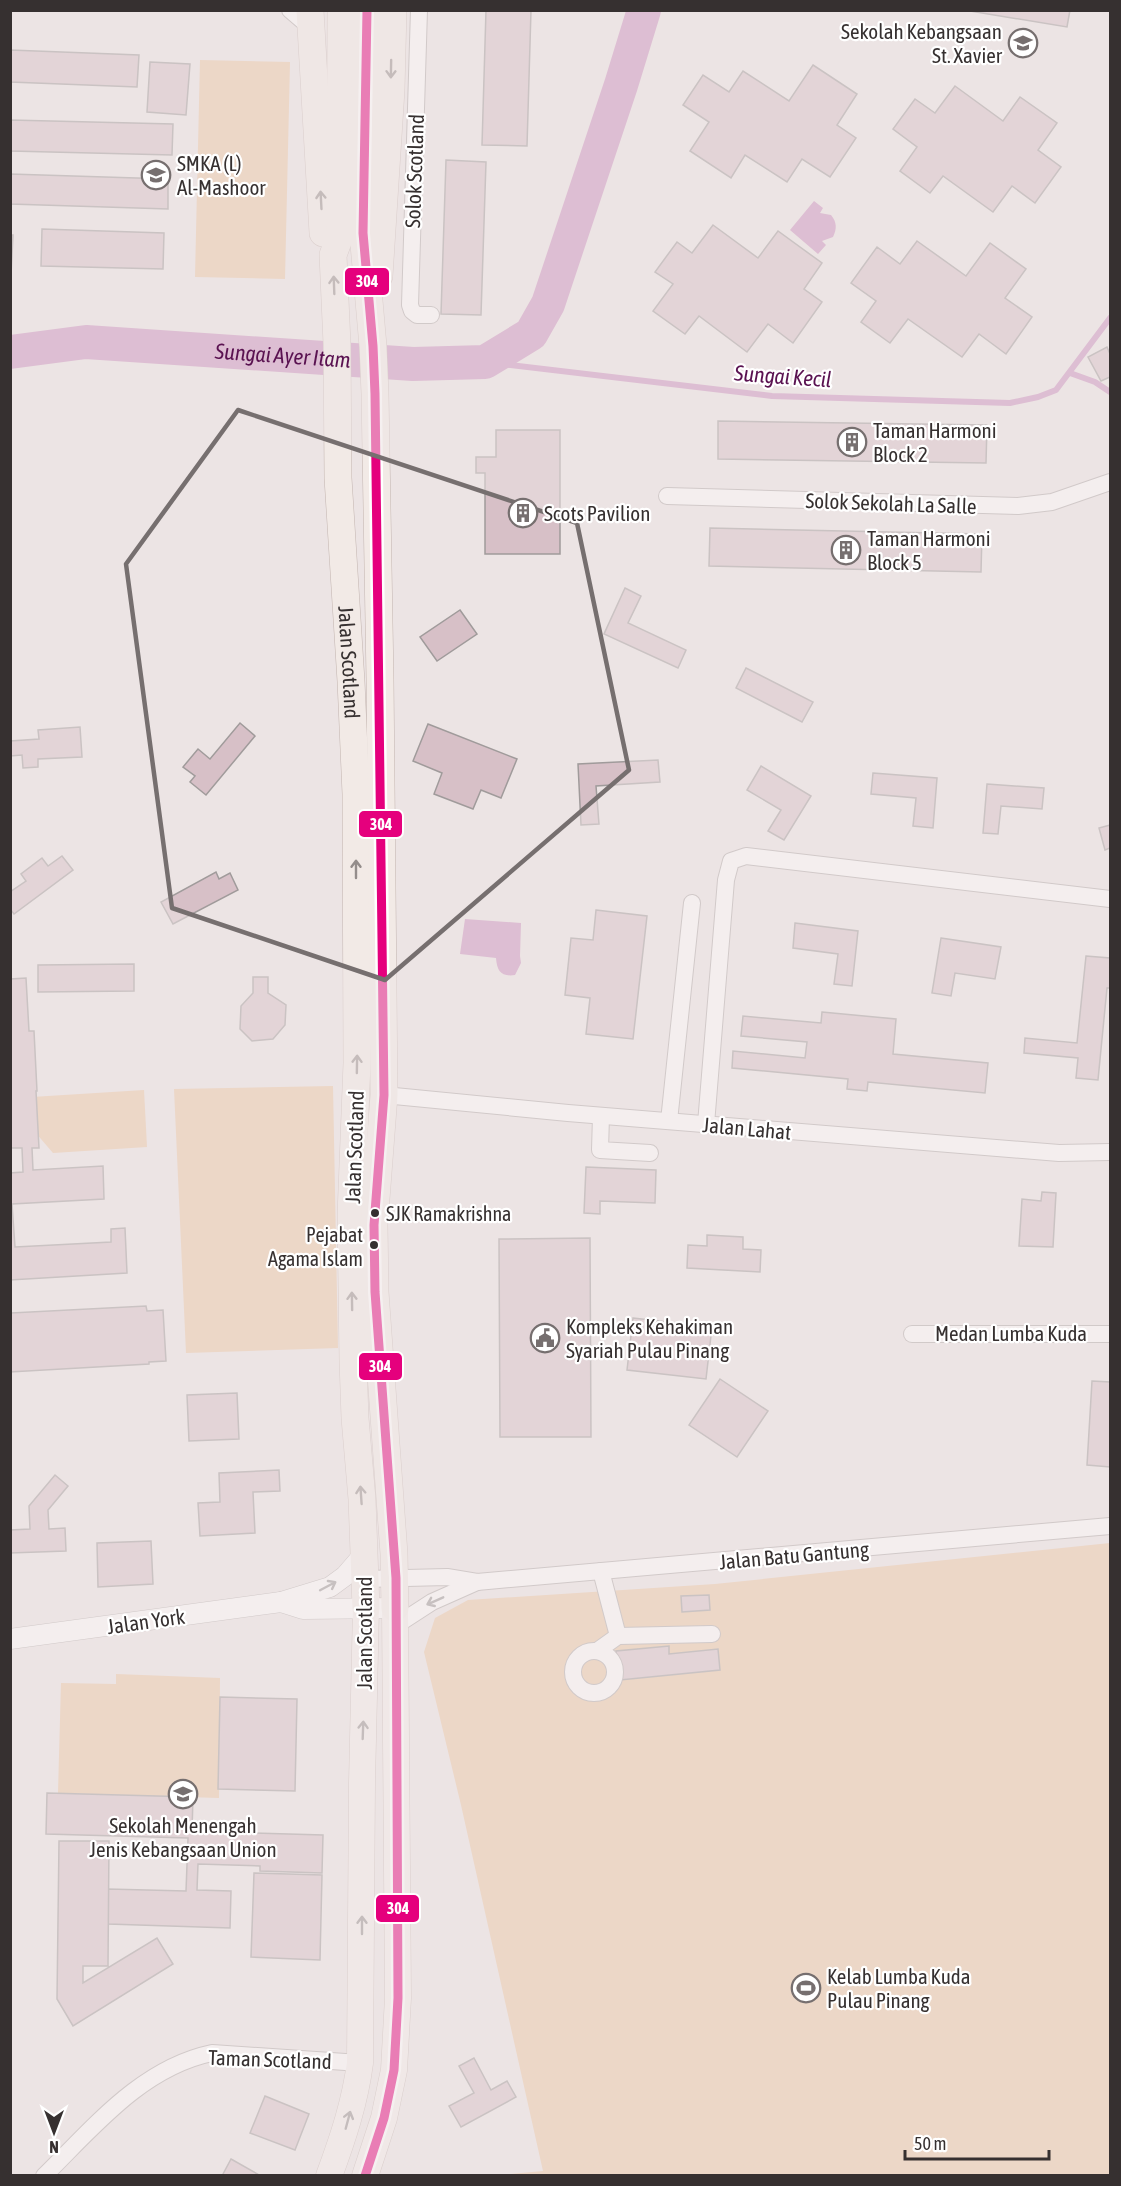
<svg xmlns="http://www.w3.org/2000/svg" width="1121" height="2186" font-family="'Asap Condensed',sans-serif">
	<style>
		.green { fill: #eac7a4 }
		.water { fill: #ca91be }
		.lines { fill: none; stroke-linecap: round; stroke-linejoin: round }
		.stream { stroke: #ca91be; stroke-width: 6 }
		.river { stroke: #ca91be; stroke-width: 34 }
		.building { fill: #d7c0c7; stroke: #a09b9b; stroke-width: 1.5 }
		.minor-casing { stroke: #b0aaa9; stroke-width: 18 }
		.tertiary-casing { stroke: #b0aaa9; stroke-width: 21 }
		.primary-casing { stroke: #c3b5b0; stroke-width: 27 }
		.trunk-casing { stroke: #c3b5b0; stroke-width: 28 }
		.minor { stroke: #fcfbfb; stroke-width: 16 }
		.tertiary { stroke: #fcfbfb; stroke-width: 20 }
		.primary { stroke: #f4eeec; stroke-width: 26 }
		.trunk { stroke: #f2eae6; stroke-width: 27 }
		.bus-1-casing { stroke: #fff; stroke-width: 14 }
		.bus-1 { stroke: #e5007d; stroke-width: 9 }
		.oneway { stroke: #948d8b }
		.oneway2 { stroke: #999696 }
		.oneway3 { stroke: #958f8e }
		.marked { fill: none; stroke: #766f6f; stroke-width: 4.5; stroke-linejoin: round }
		.bus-dot { fill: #363030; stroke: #fff; stroke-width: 2 }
		.labels { text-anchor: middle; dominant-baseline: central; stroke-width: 4.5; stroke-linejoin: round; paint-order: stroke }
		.bus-label { font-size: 20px; fill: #363030; stroke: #fff; text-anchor: start }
		.poi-label { font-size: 21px; fill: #363030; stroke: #fff; text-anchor: start }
		.street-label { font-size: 21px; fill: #363030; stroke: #fff }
		.water-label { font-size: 22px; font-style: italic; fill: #5a1251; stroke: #fff }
		.line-badge { stroke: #fff; stroke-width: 2 }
		.badge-label { font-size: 16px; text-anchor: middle; font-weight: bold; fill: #fff }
	</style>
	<rect width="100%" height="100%" fill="#ece4e4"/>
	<g class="green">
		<polygon points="200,60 290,62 285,279 195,277"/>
		<polygon points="333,1086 338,1348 186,1353 174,1089"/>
		<polygon points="144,1090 147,1147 53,1153 35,1132 32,1097"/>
		<polygon points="1110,1543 1110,2175 500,2175 543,2171 461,1805 424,1652 435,1618 468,1600 715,1584"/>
		<polygon points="116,1674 220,1678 219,1798 58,1793 61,1683 116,1684"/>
	</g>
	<g class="water">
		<path d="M 814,201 L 823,208 L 820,213 L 831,215 C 837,222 837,229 833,237 L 822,241 L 826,245 L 818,254 L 790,230 Z"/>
		<path d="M 465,919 L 521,923 L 520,956 L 521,963 L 515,975 C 501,977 497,971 496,958 L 460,954 Z"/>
	</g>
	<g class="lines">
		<g class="stream">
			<polyline points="485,362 772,396 1010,403 1038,397 1056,390 1110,318"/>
			<polyline points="1070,373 1095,382 1110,392"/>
		</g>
		<path class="river" id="s1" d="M 10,352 L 86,342 L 413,364 L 485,362 L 531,334 L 548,304 L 621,85 L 644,10"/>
	</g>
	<g class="building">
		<polygon points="486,10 531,10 527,146 482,145"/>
		<polygon points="964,10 1070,10 1067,27"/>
		<polygon points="10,50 139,55 137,87 10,82"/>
		<polygon points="150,62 190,64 186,115 147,112"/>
		<polygon points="813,65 857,94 837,125 856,138 830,177 802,159 787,182 745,155 731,178 690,151 709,122 683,105 703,75 729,92 743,71 789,101"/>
		<polygon points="955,86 1003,121 1020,97 1057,123 1038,150 1061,167 1035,203 1012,186 993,212 943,176 930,193 900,171 917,147 893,129 915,99 935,113"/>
		<polygon points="10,120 173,124 172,155 10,151"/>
		<polygon points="446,160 486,162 481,315 441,314"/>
		<polygon points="10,174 168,179 168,209 10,204"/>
		<polygon points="713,225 758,258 778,231 822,263 804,289 822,302 793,343 768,324 747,352 699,316 685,334 653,311 673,284 655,272 677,242 692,253"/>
		<polygon points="42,229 164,233 163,269 41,266"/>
		<polygon points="10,235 13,235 11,275 10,275"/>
		<polygon points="917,241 966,276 990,243 1026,269 1005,298 1032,317 1006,354 979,334 962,357 908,319 890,343 861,322 876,301 851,283 877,247 900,264"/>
		<polygon points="1107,347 1110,354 1110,377 1101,381 1088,357"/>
		<polygon points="718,421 987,425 986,463 718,459"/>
		<polygon points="496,430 560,430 560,554 485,554 485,473 476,473 476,457 496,457"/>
		<polygon points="710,528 982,534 981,572 709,566"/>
		<polygon points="625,588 641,596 628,623 686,650 678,668 604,634"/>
		<polygon points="460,610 477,634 437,661 420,637"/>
		<polygon points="746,668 813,702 802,722 736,688"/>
		<polygon points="240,723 255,736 206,795 190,782 195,776 183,767 198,749 210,759"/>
		<polygon points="428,724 517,759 501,798 481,790 473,809 434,794 442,773 413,761"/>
		<polygon points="80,727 82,757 38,759 38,767 23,768 22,755 10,756 10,741 39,739 38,730"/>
		<polygon points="658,760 660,782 596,786 599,824 581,825 578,764"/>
		<polygon points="761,766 811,796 784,840 768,831 781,810 747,790"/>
		<polygon points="873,773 937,778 933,828 913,826 916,798 871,794"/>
		<polygon points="987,784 1044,788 1042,809 1001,806 998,834 983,833"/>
		<polygon points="1110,825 1110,848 1105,850 1099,828"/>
		<polygon points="62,856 73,870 14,914 10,909 10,892 26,881 21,874 42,858 48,866"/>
		<polygon points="216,872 219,879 230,873 238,890 173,924 161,902"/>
		<polygon points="596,910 647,916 633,1039 586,1034 590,998 565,995 571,938 593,940"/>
		<polygon points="795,923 858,931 852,986 834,984 838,954 793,948"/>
		<polygon points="941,938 1001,947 995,979 955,973 951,996 932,993"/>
		<polygon points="1086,956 1110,958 1110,988 1107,988 1098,1080 1076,1078 1078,1058 1024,1053 1025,1038 1077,1043"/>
		<polygon points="134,964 134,991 38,992 38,965"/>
		<polygon points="253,977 268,977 268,993 286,1005 285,1025 273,1039 252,1041 240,1029 241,1006 253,993"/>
		<polygon points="26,978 29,1031 34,1031 37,1091 36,1091 39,1148 32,1148 33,1170 103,1166 104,1199 12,1204 15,1247 111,1242 111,1229 125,1228 127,1273 10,1280 10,1173 23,1172 22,1148 10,1148 10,979"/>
		<polygon points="822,1012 896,1019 893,1054 988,1063 985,1093 868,1082 867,1091 847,1089 848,1079 732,1068 733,1051 805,1058 807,1042 741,1036 743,1016 821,1023"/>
		<polygon points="586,1167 656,1170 655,1203 600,1201 600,1214 584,1213"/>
		<polygon points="1042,1192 1056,1193 1053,1247 1019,1246 1022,1199 1041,1201"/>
		<polygon points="707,1235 743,1237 743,1249 761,1250 760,1272 687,1268 688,1245 707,1246"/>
		<polygon points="590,1238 591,1437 500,1437 499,1239"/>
		<polygon points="10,1296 11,1313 146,1306 147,1311 163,1310 166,1361 149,1362 149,1364 10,1372"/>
		<polygon points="633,1318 712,1327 706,1379 627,1370"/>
		<polygon points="720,1379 768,1411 737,1457 689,1425"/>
		<polygon points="1092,1381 1110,1382 1110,1467 1087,1465"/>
		<polygon points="237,1393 239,1439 189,1441 187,1395"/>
		<polygon points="279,1470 280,1491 253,1492 255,1533 200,1536 198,1503 220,1502 219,1473"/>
		<polygon points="55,1475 68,1486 48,1510 49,1529 65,1528 66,1551 10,1553 10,1530 30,1529 29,1506"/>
		<polygon points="151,1541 153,1584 98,1587 97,1543"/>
		<polygon points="709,1595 710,1610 682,1612 681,1596"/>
		<polygon points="669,1646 669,1654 718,1649 720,1670 620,1680 616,1651"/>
		<polygon points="220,1697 297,1699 295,1791 218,1789"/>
		<polygon points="47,1793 193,1797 192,1831 323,1835 322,1873 260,1871 260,1866 198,1864 197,1890 231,1891 230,1928 108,1924 108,1889 186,1891 188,1838 46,1834"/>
		<polygon points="59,1841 109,1841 108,1966 83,1966 83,1983 157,1938 173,1964 73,2026 57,1999"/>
		<polygon points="254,1873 322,1875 320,1960 251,1957"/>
		<polygon points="474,2058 491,2090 507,2081 516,2097 461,2127 449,2106 474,2093 459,2066"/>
		<polygon points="265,2096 309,2114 295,2150 250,2133"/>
		<polygon points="231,2159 261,2176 222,2176"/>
	</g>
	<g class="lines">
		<g class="minor-casing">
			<g id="minor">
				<polyline points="290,10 311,28"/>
				<polyline points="419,10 410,305 412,311 417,315 431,315"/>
				<polyline points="667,496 1018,506 1052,502 1110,482"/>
				<polyline points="384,1095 568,1113 1059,1153 1110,1152"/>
				<polyline points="601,1116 600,1150 650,1153"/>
				<polyline points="669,1121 692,903"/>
				<polyline points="706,1124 726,880 731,861 746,856 1110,899"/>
				<polyline points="912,1334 1110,1334"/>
				<polyline points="601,1571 618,1636"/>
				<polyline points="365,1579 447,1577 477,1582 1110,1526"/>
				<polyline points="395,1626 432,1602 477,1582"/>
				<polyline points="597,1651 618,1636 712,1634"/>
				<circle cx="594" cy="1672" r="21"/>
				<path d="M 44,2176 C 93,2128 141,2068 212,2053 L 360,2063"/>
			</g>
		</g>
		<g class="tertiary-casing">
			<g id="tertiary">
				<polyline points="281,1602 303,1609 395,1608"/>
				<polyline points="10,1639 281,1602 330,1587 345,1576 364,1554"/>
			</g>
		</g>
		<g class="primary-casing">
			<g id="primary">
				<path d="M 329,2176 C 343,2138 355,2102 360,2063 L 362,1783 L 366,1608"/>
				<polyline points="365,2176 384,2118 394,2070 398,1998 395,1608"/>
			</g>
		</g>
		<g class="trunk-casing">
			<g id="trunk">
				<polyline points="310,10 323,233"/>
				<path id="s2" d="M 341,10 L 340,236 L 333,255 L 337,344 L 338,478 L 351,681 L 356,794 L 357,1063 L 351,1215 L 353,1361 L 355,1418 L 362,1499 L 366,1608"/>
				<polyline points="367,10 363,151 363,233 373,346 375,394 380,679 384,1095 374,1225 375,1292 394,1554 395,1608"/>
				<polyline points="379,276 391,90 393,10"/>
			</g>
		</g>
		<use href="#minor" class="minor"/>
		<use href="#tertiary" class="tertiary"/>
		<use href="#primary" class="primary"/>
		<use href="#trunk" class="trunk"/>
		<g class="bus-1-casing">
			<polyline id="bus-1" points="365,2176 384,2118 394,2070 398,1998 396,1578 375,1292 374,1225 384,1095 375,394 373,346 363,233 367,10"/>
		</g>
		<use href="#bus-1" class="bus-1"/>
	</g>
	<defs><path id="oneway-shaft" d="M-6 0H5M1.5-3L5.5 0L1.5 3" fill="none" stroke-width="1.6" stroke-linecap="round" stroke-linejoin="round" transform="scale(1.5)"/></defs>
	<g class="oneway">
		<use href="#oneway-shaft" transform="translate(391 69) rotate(91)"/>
		<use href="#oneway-shaft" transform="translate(321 200) rotate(-93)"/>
		<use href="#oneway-shaft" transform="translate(334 285) rotate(-92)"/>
		<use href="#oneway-shaft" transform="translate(356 869) rotate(-90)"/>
		<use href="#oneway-shaft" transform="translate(357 1064) rotate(-89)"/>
		<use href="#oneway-shaft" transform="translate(352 1301) rotate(-91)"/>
		<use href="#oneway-shaft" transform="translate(361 1495) rotate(-94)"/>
	</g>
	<g class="oneway2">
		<use href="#oneway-shaft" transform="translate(328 1586) rotate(-28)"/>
		<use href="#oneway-shaft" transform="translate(435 1601) rotate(156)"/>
	</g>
	<g class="oneway3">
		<use href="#oneway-shaft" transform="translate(363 1730) rotate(-88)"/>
		<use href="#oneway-shaft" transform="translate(362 1925) rotate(-90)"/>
		<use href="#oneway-shaft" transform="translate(348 2120) rotate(-75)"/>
	</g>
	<path d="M0 0H1121V2186H0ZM 238,410 L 577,523 L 629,770 L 385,980 L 172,908 L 126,564 Z" fill="#ece4e4" fill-opacity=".55" fill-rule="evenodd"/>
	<path class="marked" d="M 238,410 L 577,523 L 629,770 L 385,980 L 172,908 L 126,564 Z"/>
	<defs>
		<g id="school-ring" transform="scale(1.5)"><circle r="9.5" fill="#fff" stroke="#766f6f" stroke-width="1.5"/><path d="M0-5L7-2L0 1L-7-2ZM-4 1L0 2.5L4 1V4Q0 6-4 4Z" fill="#766f6f"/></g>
		<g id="building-ring" transform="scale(1.5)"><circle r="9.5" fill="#fff" stroke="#766f6f" stroke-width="1.5"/><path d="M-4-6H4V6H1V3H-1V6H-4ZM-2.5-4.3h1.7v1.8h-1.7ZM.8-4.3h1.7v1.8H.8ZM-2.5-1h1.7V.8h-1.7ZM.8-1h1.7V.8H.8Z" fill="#766f6f"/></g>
		<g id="civic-ring" transform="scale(1.5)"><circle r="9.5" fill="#fff" stroke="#766f6f" stroke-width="1.5"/><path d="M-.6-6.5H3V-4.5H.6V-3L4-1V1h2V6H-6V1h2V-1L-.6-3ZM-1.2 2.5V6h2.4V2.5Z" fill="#766f6f"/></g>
		<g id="stadium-ring" transform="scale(1.5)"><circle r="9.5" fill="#fff" stroke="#766f6f" stroke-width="1.5"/><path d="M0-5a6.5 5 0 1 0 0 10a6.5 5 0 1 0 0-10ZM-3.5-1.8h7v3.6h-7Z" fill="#766f6f"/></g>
	</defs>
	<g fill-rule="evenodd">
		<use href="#school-ring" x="1023" y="43"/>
		<use href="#school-ring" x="156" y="175"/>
		<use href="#building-ring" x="852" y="442"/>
		<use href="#building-ring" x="523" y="513"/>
		<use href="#building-ring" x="846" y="550"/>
		<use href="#civic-ring" x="545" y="1338"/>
		<use href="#school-ring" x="183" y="1794"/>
		<use href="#stadium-ring" x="806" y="1988"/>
	</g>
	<g class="bus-dot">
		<circle cx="375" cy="1213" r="5"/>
		<circle cx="374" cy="1245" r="5"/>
	</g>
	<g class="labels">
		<g class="bus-label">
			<text x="386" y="1213">SJK Ramakrishna</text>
			<text x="363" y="1234" text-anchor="end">Pejabat<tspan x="363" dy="24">Agama Islam</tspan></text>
		</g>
		<g class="poi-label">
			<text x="1002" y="31" text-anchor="end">Sekolah Kebangsaan<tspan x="1002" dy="24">St. Xavier</tspan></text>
			<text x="177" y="163">SMKA (L)<tspan x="177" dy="24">Al-Mashoor</tspan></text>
			<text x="873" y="430">Taman Harmoni<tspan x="873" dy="24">Block 2</tspan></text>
			<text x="544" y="513">Scots Pavilion</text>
			<text x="867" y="538">Taman Harmoni<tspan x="867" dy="24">Block 5</tspan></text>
			<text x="566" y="1326">Kompleks Kehakiman<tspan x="566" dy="24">Syariah Pulau Pinang</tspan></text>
			<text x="183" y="1825" text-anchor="middle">Sekolah Menengah<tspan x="183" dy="24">Jenis Kebangsaan Union</tspan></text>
			<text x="827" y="1976">Kelab Lumba Kuda<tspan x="827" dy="24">Pulau Pinang</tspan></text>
		</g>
		<g class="street-label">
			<text transform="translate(414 171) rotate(-88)">Solok Scotland</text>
			<text transform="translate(891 503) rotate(2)">Solok Sekolah La Salle</text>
			<text stroke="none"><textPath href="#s2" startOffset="654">Jalan Scotland</textPath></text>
			<text transform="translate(747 1128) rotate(5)">Jalan Lahat</text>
			<text transform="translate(354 1147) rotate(-88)">Jalan Scotland</text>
			<text x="1011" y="1333">Medan Lumba Kuda</text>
			<text transform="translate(794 1555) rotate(-5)">Jalan Batu Gantung</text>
			<text transform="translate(146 1621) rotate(-8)">Jalan York</text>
			<text transform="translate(364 1633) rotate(-90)">Jalan Scotland</text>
			<text transform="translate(270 2059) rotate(2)">Taman Scotland</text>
		</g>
		<g class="water-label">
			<text stroke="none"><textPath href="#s1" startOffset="274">Sungai Ayer Itam</textPath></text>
			<text transform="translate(783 376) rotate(4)">Sungai Kecil</text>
		</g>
	</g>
	<g class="line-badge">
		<rect x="344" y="267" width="46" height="29" rx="6" fill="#e5007d"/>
		<rect x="358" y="810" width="45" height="28" rx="6" fill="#e5007d"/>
		<rect x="358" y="1352" width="45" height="29" rx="6" fill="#e5007d"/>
		<rect x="375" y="1894" width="45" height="29" rx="6" fill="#e5007d"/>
	</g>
	<g class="badge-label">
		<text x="367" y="287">304</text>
		<text x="381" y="830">304</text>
		<text x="380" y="1372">304</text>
		<text x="398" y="1914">304</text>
	</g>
	<rect width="1121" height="2186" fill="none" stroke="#363030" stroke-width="24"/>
	<g transform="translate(54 2132) rotate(180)" stroke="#ffffff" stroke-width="4.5" paint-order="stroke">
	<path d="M0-4.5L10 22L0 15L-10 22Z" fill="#363030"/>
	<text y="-9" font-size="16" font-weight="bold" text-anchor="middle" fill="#363030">N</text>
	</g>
	<path d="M905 2150v9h144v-9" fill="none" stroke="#363030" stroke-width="3"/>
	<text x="914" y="2150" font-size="18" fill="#363030" stroke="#ffffff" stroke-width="4.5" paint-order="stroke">50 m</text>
</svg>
